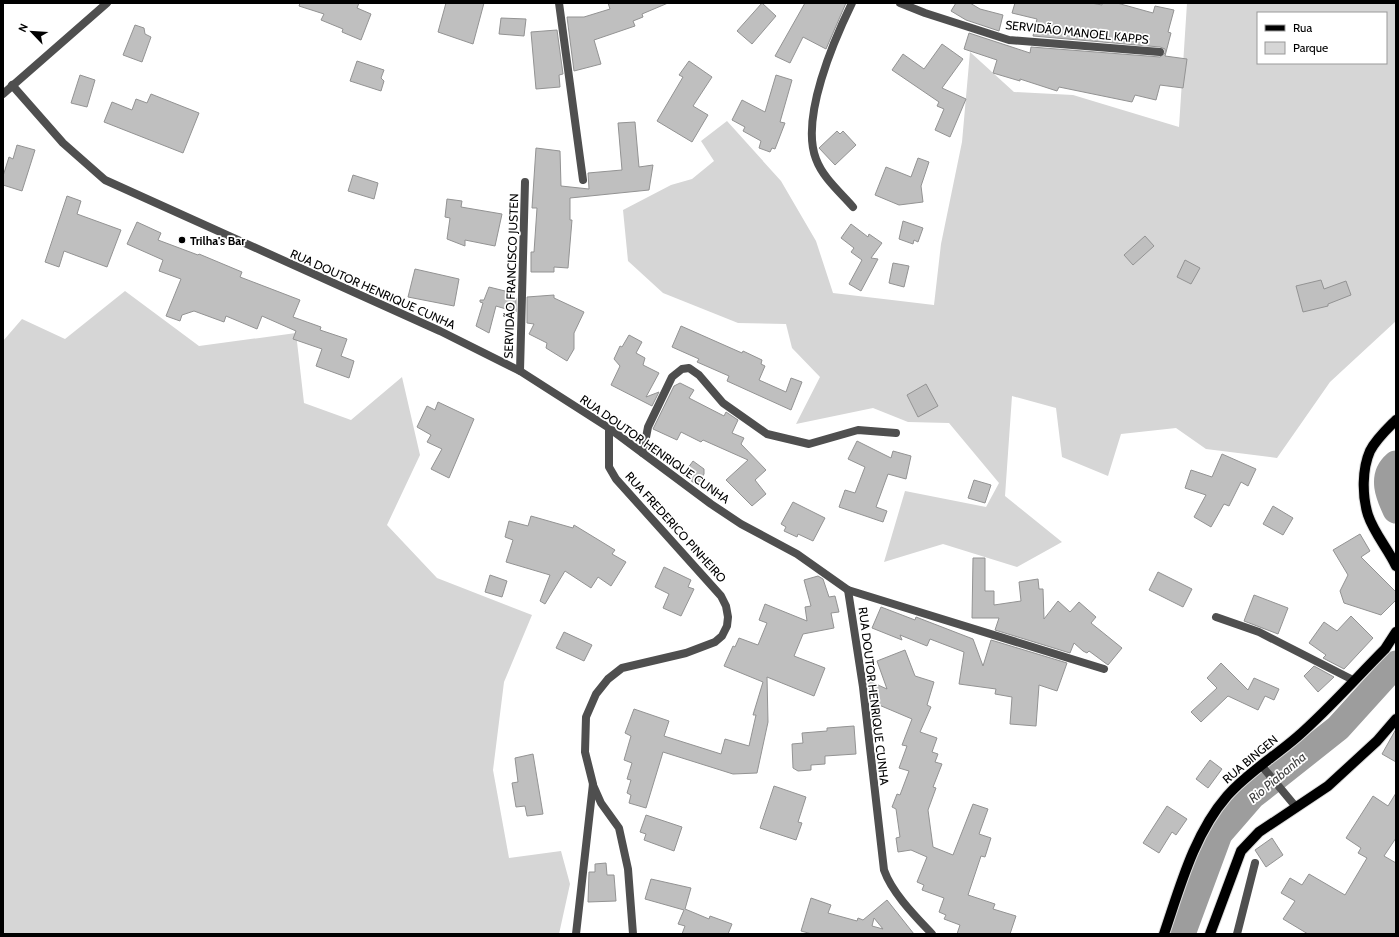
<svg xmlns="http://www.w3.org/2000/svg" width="1399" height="937" font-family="Cabin,sans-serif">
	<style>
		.green { fill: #d6d6d6; fill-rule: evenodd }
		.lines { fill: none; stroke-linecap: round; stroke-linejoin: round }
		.river { stroke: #9d9d9d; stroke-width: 27 }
		.building { fill: #bfbfbf; stroke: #939393; fill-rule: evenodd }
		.primary-casing { stroke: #dbdbdb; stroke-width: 12 }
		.service { stroke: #4f4f4f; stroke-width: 8 }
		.minor { stroke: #4f4f4f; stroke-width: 8 }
		.primary { stroke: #000; stroke-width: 10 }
		.poi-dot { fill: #000; stroke: #fff; stroke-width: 1.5 }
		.labels { text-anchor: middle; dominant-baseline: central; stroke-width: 3.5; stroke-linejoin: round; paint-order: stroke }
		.street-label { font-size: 12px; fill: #000; stroke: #fff }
		.poi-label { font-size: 12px; font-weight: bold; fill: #000; stroke: #fff; text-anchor: start }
		.water-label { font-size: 13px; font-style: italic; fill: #3e3e3e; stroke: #fff }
	</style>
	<rect width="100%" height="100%" fill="#fff"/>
	<g class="green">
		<path d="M 1187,3 L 1396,3 L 1396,321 L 1330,382 L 1277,458 L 1206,449 L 1176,428 L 1121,434 L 1108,476 L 1062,457 L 1056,408 L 1012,396 L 1005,496 L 1062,542 L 1017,567 L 943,544 L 884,562 L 905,491 L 986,507 L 999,483 L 949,423 L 908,422 L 873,408 L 796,424 L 820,377 L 792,348 L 786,324 L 738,323 L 663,293 L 628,261 L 623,210 L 671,185 L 692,179 L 714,161 L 701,141 L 727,121 L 781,181 L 816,241 L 833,293 L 934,305 L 941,244 L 962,142 L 970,52 L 1014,92 L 1073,95 L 1179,127 ZM 1258,13 L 1386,13 L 1386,63 L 1258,63 Z"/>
		<polygon points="125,291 199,346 296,333 304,403 351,420 402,377 420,455 387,525 437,578 532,615 504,682 493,770 509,858 561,851 570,884 559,934 3,934 3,341 22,319 65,339"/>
	</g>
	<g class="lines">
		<g class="river">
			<path d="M 1396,464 C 1381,477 1389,495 1396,510"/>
			<polyline points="1182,934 1219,834 1252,796 1338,728 1396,664"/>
		</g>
	</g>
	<g class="building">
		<polygon points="300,3 359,3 357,8 371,14 361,40 342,32 343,29 321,20 324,14 299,6"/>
		<polygon points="446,3 484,3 473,44 438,32"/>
		<polygon points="608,3 668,3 642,14 643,17 633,21 635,26 594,40 601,64 574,71 567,17 584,17 610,9"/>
		<polygon points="762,3 776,16 752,44 737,31"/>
		<polygon points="805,3 846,3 826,49 803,37 790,63 775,56"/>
		<polygon points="956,3 970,3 980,9 1003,15 999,31 966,20 951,11"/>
		<polygon points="1015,3 1091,3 1102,5 1102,3 1117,3 1153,13 1155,6 1174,10 1168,32 1171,33 1165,56 1187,59 1183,88 1160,85 1156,100 1135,95 1132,102 1059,87 1057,91 1020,79 1020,81 993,73 997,60 964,49 969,33 1030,53 1031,47 1160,57 1165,53 1165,49 1160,47 1033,36 1037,19 1012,13"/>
		<polygon points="501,18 526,19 524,36 499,34"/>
		<polygon points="135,25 144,28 145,34 151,37 142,62 123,55"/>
		<polygon points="557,30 563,74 559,75 560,87 536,89 531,32"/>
		<polygon points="942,44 963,59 942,88 966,99 950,137 935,130 944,109 937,106 939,102 892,70 903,54 924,69"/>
		<polygon points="357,61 384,70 381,78 384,81 381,91 350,81"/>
		<polygon points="689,61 712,77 693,106 708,115 692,142 657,121 683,77 679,75"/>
		<polygon points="80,75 95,80 87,107 71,103"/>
		<polygon points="776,75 792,80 780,122 785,123 775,149 772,148 770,152 759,148 761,141 743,131 745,127 732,120 742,100 765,112"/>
		<polygon points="151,94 199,113 183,153 104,122 112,102 132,110 136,99 147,103"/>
		<polygon points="635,122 639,167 653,165 649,190 570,198 570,220 572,220 568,268 554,267 554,272 531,272 531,252 534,252 537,208 532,208 536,148 560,151 561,186 589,189 588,173 622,170 618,123"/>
		<polygon points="837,131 840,134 843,131 856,145 835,165 819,148"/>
		<polygon points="17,145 35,150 22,191 3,185 3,176 9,157 13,159"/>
		<polygon points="918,158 929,162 921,186 923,202 899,205 875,195 886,167 911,177"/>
		<polygon points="353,175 378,183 374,199 348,191"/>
		<polygon points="67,196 81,201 77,214 121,230 107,267 64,251 59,267 45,262"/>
		<polygon points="447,199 462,201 461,207 502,214 495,246 465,240 465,246 447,239 450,218 445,217"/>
		<polygon points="903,221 923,228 918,242 914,240 913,244 899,239"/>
		<polygon points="137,222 161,233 158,240 198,255 199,254 242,272 240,277 300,300 293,317 321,327 320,330 347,339 341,356 354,361 349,378 316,366 322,349 293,339 296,331 262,316 257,329 226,316 224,322 194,311 182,315 180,321 166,316 181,279 159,271 163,260 127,244"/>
		<polygon points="851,224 868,237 869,234 882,243 871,258 878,259 861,291 849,284 862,260 851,252 854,248 841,238"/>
		<polygon points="1145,236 1154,246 1133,265 1124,255"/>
		<polygon points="1185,260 1200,268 1191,284 1177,277"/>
		<polygon points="893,263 909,266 904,287 889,283"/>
		<polygon points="415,269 459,279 454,306 408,297"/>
		<polygon points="1321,280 1324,289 1346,281 1351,295 1328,304 1328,306 1303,312 1296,286"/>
		<polygon points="489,287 513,293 512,298 516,298 516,312 496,306 489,333 476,326 483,303 480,302 480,300 484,300"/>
		<polygon points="554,295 554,298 584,312 574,333 574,349 567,361 546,348 547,343 529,334 534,324 527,323 527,297"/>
		<polygon points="681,326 742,353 743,351 762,360 761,364 765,366 759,380 786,392 791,378 802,382 791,410 727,381 729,376 697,362 699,359 672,347"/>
		<polygon points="629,335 642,342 636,353 645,358 643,365 659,373 646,397 659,392 652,406 611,385 620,366 614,359 620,346 622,347"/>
		<polygon points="680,383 694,390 689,398 724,416 726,412 738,420 732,433 744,438 741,444 766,470 755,480 766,494 752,506 726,480 748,460 703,440 701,442 681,432 677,440 653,429 674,386"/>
		<polygon points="926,384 938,406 918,417 907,395"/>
		<polygon points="438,402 474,419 449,478 431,469 442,449 427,442 431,435 417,427 427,406 435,410"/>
		<polygon points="857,441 891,458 893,451 911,456 906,479 888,474 876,507 887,511 883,522 839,507 845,490 855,493 865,467 848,459"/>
		<polygon points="1222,454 1256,469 1248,486 1241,482 1229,506 1224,504 1211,527 1194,517 1206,495 1185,488 1191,470 1212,477"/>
		<polygon points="693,461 704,469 704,474 697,485 683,475"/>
		<polygon points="974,480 991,485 985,503 968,498"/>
		<polygon points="793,502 825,518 813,541 798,534 797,537 784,531 786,527 781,524"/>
		<polygon points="1273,506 1293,518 1283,535 1263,524"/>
		<polygon points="531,516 573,528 574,525 615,550 612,554 626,562 611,586 598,577 591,588 565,571 545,604 540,601 550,575 506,562 513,540 505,537 509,521 528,526"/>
		<polygon points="1360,534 1370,551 1361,557 1396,592 1396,600 1381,615 1344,603 1340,591 1348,575 1333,550"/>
		<polygon points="973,558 985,558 985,591 994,591 994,605 1021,601 1019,582 1038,579 1039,589 1043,589 1044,619 1058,601 1070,612 1079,602 1096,617 1091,623 1122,648 1108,665 1089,651 1087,653 1083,651 1074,643 1070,653 995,630 999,618 972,618"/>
		<polygon points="664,567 691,580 688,587 694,589 681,616 663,608 669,594 655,587"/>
		<polygon points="1158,572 1192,589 1183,607 1149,590"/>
		<polygon points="490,575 507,581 502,597 485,592"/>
		<polygon points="818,576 823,579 829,597 835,596 839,612 831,613 834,628 803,634 794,656 825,668 814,696 767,677 768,722 757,773 733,774 663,752 646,808 629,803 631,795 627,793 631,780 627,779 632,763 624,760 631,736 625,733 634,709 669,721 664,736 721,754 725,739 749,746 756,715 753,715 763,682 724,666 733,646 735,647 739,638 758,645 767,623 759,620 765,604 807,621 805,607 811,606 804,580"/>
		<polygon points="1254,595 1288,608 1278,634 1244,621"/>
		<polygon points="881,607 915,620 916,617 973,639 983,666 991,640 1067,663 1057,691 1039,685 1036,726 1010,724 1012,697 995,694 996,689 959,684 964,652 930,639 927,646 900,635 902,640 872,628"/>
		<polygon points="1351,616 1373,638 1344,669 1323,658 1326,655 1309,643 1324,622 1337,631"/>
		<polygon points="564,632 592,645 584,661 556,648"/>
		<polygon points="905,650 915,676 934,682 927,705 931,707 920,732 937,738 932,752 938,754 935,762 942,764 933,787 936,788 928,810 933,847 953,855 973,804 988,809 979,834 991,838 985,857 981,856 968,895 995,904 993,909 1016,916 1010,934 957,934 960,925 944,919 946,915 939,912 944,898 922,890 924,885 917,882 927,857 911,850 898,852 896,838 900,837 896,809 892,807 897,794 900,795 909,771 899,768 907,746 902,745 912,719 879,705 872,720 869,681 887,689 877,661"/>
		<polygon points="1221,663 1248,690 1254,678 1279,689 1274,700 1265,696 1258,710 1228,696 1201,722 1191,712 1217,688 1207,678"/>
		<polygon points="1314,666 1334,677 1318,692 1304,676"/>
		<polygon points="854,726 856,754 825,756 825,764 811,765 811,770 798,771 793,768 792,744 803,743 802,733 827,731 827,728"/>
		<polygon points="1396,729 1396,762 1382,754"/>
		<polygon points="533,754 543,814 527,816 525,806 516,807 512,783 518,782 515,758"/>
		<polygon points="1210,760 1222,769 1208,788 1196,779"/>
		<polygon points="774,786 806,797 798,822 802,823 796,840 760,828"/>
		<polygon points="1396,793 1396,838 1384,856 1396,863 1396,934 1308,934 1283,919 1295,901 1281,893 1290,878 1302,885 1309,874 1345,895 1367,858 1358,853 1361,848 1346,838 1373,796 1388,806"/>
		<polygon points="1167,806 1187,819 1176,835 1172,832 1159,853 1143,843"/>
		<polygon points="646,815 682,827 674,851 644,840 646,834 640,832"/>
		<polygon points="1272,838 1283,855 1266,867 1255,850"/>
		<polygon points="606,863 607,875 614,875 616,901 588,902 589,872 595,872 595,864"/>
		<polygon points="651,879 691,888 685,909 709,919 710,916 732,924 728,934 682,934 685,926 678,924 684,910 645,899"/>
		<path d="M 811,898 L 831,905 L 828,913 L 857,921 L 858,918 L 863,920 L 887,900 L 914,934 L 812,934 L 801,931 ZM 874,918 L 883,929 L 872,926 Z"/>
	</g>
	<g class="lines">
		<g class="primary-casing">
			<g id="primary">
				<path d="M 1396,420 C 1387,429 1376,439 1370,451 C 1362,469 1362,496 1368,515 C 1374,533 1388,549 1396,566"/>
				<path d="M 1164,934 C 1180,887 1194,834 1227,796 C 1247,773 1274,757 1297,737 C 1328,710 1356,678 1385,649 L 1396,632"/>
				<polyline points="1210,934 1241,851 1259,832 1328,786 1377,741 1396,719"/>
			</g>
		</g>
		<g class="service">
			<polyline points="848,590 1104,669"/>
			<polyline points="1261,765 1296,807"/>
			<polyline points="1237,934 1255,863"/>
		</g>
		<g class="minor">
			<polyline points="559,3 583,180"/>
			<path d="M 852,3 C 834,40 800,118 816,159 C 823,178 840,192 853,207"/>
			<polyline points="900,3 925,13 1009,40 1160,52"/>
			<path d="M 12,85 L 63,143 L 105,180 L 440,331 L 520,371 L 609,428 L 711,504 L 741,524 L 797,554 L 848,590 L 863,687 L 884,870 C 892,893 916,917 932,934"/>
			<polyline points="3,94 107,3"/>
			<polyline points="520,371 525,182"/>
			<polyline points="643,453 648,427 672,377 682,369 689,368 699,375 723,403 767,434 809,444 858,430 896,433"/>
			<polyline points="1216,617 1259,632 1353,680"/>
			<polyline points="593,785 601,803 619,828 628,869 633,934"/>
			<polyline points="576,934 593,784 585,752 586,717 596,694 608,679 622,668 686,653 715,642 722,636 727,626 728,617 726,606 721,596 616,479 609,467 609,428"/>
		</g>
		<use href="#primary" class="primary"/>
	</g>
	<circle class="poi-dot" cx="182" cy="240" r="4"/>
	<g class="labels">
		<g class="street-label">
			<text transform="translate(1077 32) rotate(6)">SERVIDÃO MANOEL KAPPS</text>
			<text transform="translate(511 276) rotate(-88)">SERVIDÃO FRANCISCO JUSTEN</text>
			<text transform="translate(373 289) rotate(24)">RUA DOUTOR HENRIQUE CUNHA</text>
			<text transform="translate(655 449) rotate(35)">RUA DOUTOR HENRIQUE CUNHA</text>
			<text transform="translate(676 527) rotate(48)">RUA FREDERICO PINHEIRO</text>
			<text transform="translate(874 696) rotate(83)">RUA DOUTOR HENRIQUE CUNHA</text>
			<text transform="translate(1250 759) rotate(-40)">RUA BINGEN</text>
		</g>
		<g class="poi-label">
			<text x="190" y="240">Trilha's Bar</text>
		</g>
		<g class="water-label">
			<text transform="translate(1277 777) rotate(-40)">Rio Piabanha</text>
		</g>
	</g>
	<rect width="1399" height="937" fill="none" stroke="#000000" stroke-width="8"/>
	<rect x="1257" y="12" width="130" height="52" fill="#ffffff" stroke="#999999"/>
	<rect x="1265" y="25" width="20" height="6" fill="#000000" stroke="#999999"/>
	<text x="1293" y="32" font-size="12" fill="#000000">Rua</text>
	<rect x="1265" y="42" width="20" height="12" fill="#d6d6d6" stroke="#999999"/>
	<text x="1293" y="52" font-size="12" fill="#000000">Parque</text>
	<g transform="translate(32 32) rotate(295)" stroke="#ffffff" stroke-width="3" paint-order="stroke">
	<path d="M0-3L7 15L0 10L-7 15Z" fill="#000000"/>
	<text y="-6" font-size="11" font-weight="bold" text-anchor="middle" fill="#000000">N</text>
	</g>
</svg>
